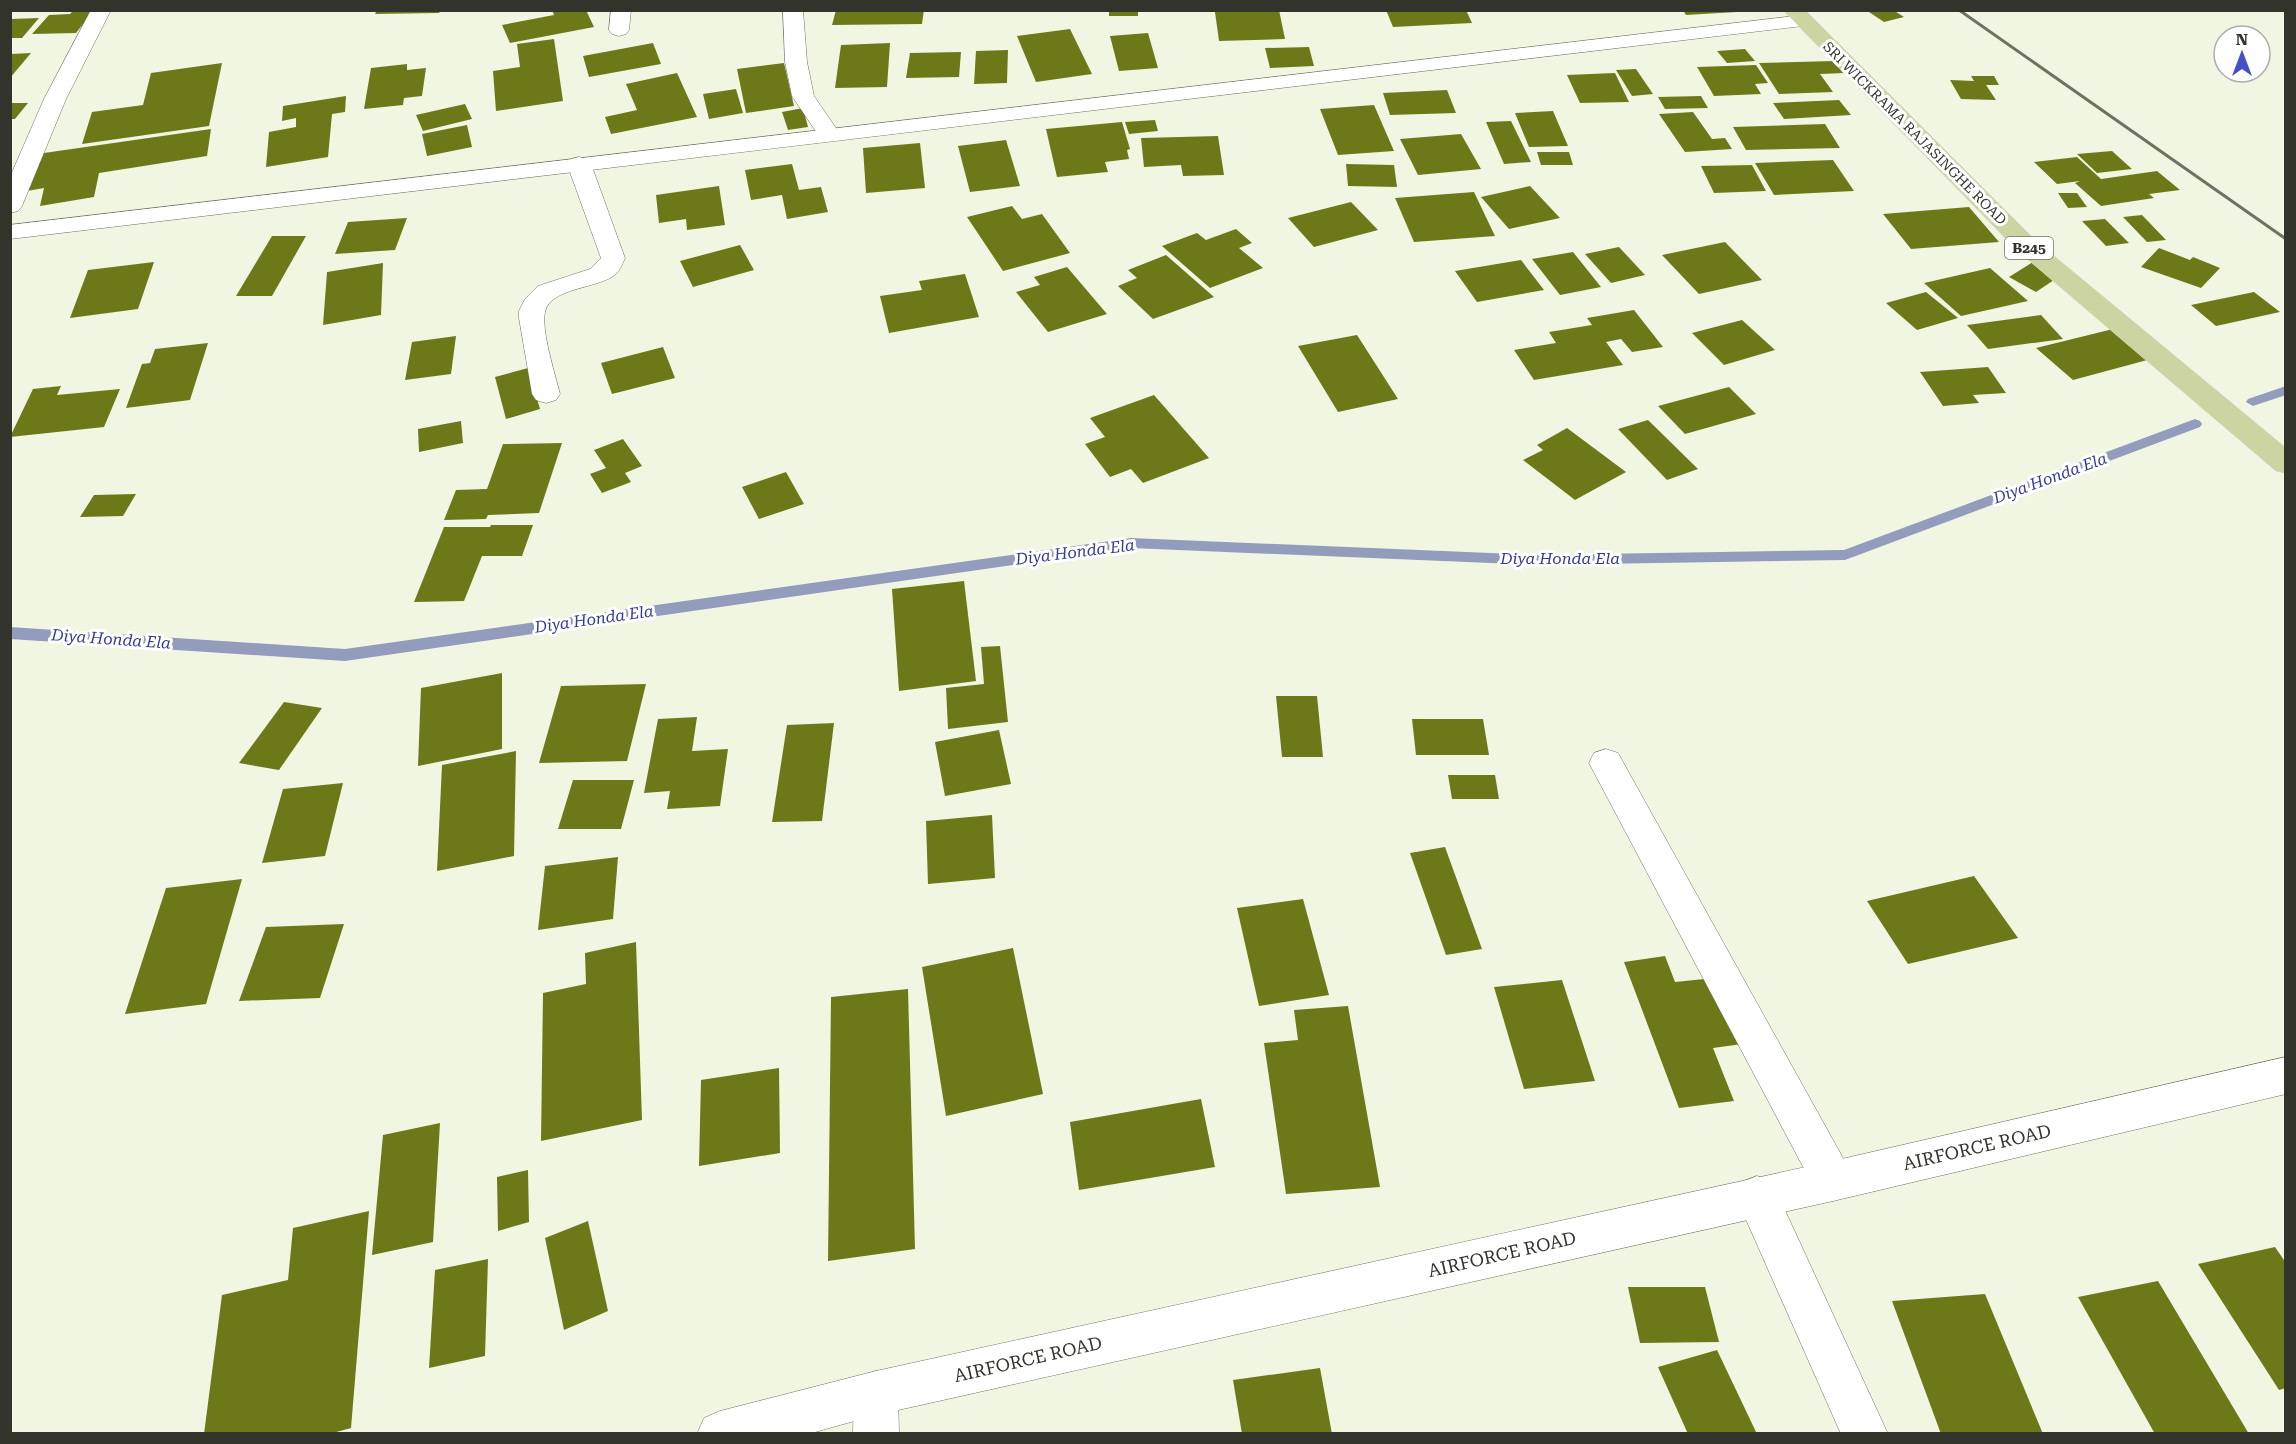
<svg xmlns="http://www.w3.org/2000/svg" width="2296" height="1444" font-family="'Roboto Serif',serif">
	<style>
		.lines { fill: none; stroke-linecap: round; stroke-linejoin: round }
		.stream { fill: #939cbc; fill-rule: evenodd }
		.building { fill: #6d7919 }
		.minor-casing { stroke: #6e7161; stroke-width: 1 }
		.tertiary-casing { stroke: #6e7161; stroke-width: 1 }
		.primary-casing { stroke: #dadad9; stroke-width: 1 }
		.minor { fill: #fff; fill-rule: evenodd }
		.tertiary { fill: #fff; fill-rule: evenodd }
		.primary { fill: #ccd4a1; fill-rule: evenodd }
		.rail { stroke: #6e7165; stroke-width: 3 }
		.labels { text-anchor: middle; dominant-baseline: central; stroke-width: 6; stroke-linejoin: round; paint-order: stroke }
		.far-street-label { font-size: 14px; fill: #32342c; stroke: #fff }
		.shield { fill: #fff; stroke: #70716b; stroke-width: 1.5 }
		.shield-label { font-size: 14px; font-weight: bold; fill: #32342c }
		.water-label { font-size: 16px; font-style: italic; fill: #333b95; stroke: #fff }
		.near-street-label { font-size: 18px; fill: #32342c; stroke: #fff }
	</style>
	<rect width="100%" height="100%" fill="#f1f6e3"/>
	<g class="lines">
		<g class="stream">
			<polygon points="2286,386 2286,395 2253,406 2246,402 2248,399"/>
			<polygon points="2195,419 2200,421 2202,424 2200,427 1845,560 1536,565 1131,548 345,661 10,639 10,627 345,649 1131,538 1536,555 1844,550"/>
		</g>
	</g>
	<g class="building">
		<polygon points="74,10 94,10 76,33 32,34 49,15 70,14"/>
		<polygon points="377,10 441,10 439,13 375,14"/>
		<polygon points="552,10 586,10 594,27 510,43 502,25 554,15"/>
		<polygon points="836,10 924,10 922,24 832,25"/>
		<rect x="1109" y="10" width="29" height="6"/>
		<polygon points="1279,10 1285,39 1219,41 1215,12"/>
		<polygon points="1386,10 1466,10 1472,23 1393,27"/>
		<polygon points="1683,10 1737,10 1737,12 1686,15"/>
		<polygon points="1866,10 1893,10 1904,17 1884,22"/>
		<polygon points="39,18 22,38 10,38 10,19"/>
		<polygon points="1070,29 1092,74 1036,82 1017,36"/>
		<polygon points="1148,33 1158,68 1119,71 1110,36"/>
		<polygon points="554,39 563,101 496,111 493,71 520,67 517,44"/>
		<polygon points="653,43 661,64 589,77 583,56"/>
		<polygon points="890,43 887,87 835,88 841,45"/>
		<polygon points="1309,47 1314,66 1270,68 1265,48"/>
		<polygon points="1745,49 1755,61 1727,63 1717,51"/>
		<polygon points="1008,50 1007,83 974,84 976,51"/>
		<polygon points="961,52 959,77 906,78 910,53"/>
		<polygon points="31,53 10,78 10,54"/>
		<polygon points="1834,61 1844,73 1820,74 1833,92 1779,94 1759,63"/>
		<polygon points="222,63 209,126 82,144 92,112 143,105 151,73"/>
		<polygon points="784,63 794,106 746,113 737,69"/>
		<polygon points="407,64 407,70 426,68 422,96 404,98 403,105 364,109 371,68"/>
		<polygon points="1756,65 1768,83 1755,84 1761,94 1714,96 1697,67"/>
		<polygon points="1636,69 1653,94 1632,96 1616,70"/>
		<polygon points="677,73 697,117 611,134 605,117 637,110 626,84"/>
		<polygon points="1615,73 1629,102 1580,103 1567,75"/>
		<polygon points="1971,76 1994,76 1999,85 1986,85 1996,100 1961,99 1950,80 1974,81"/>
		<polygon points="736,89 743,113 709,119 703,94"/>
		<polygon points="1447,90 1456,113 1390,115 1383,93"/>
		<polygon points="346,96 345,112 332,114 328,157 266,167 269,132 296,127 296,118 282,121 283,106"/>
		<polygon points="1701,96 1708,108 1665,109 1658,97"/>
		<polygon points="1839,100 1851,115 1784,119 1773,103"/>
		<polygon points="10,103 28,103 15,119 10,119"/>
		<polygon points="465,104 472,119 423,131 416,115"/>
		<polygon points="1374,105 1394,151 1338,155 1320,109"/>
		<polygon points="803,108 808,127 788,130 782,112"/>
		<polygon points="1553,111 1568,146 1529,147 1515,113"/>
		<polygon points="1693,112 1712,139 1725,138 1732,149 1685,152 1659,114"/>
		<polygon points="1155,120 1158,131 1129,134 1125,122"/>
		<polygon points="1511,121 1531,162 1504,164 1486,122"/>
		<polygon points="1122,122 1130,149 1127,150 1129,159 1105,162 1108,172 1057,177 1046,129"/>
		<polygon points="1825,124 1840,148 1746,150 1733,127"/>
		<polygon points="467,125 472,147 427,156 422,134"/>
		<polygon points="211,129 207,156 99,173 94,197 40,206 44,188 27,191 37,154"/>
		<polygon points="1461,134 1481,169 1418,175 1400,139"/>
		<polygon points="1218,136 1224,175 1183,176 1181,165 1144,167 1141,138"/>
		<polygon points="1006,140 1020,186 970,192 958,146"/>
		<polygon points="920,143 925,188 866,193 863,148"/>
		<polygon points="2112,151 2132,169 2097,173 2077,154"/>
		<polygon points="1537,152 1569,152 1573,165 1541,165"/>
		<polygon points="2077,157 2101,179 2157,171 2180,190 2149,194 2154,198 2101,206 2075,183 2080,181 2057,184 2034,162"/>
		<polygon points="1833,160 1854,191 1774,195 1755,163"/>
		<polygon points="792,164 799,190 821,187 828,212 787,219 782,195 751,200 745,170"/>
		<polygon points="1346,164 1394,165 1397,187 1348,186"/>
		<polygon points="1752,165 1766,191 1714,193 1701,166"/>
		<polygon points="719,186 725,225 687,230 686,219 659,223 656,195"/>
		<polygon points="1530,186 1560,218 1509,229 1481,197"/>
		<polygon points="1474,192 1495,236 1414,242 1395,198"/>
		<polygon points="2058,193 2077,193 2087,207 2068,208"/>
		<polygon points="1351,202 1378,230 1314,247 1288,218"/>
		<polygon points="1012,206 1022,219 1042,214 1070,253 1003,271 967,217"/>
		<polygon points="1969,207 1999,242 1911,249 1883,214"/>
		<polygon points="2142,215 2166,240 2147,242 2123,217"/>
		<polygon points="407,218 395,250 335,254 348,222"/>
		<polygon points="2105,219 2129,243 2106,246 2082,221"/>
		<polygon points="1236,229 1252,243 1239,248 1263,268 1210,288 1162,246 1197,233 1206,240"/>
		<polygon points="272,236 306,236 272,296 236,296"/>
		<polygon points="1725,242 1762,280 1699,294 1662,255"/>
		<polygon points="740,245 754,270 693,287 680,261"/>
		<polygon points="1619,247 1645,275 1611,283 1585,254"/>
		<polygon points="2159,248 2190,260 2193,257 2220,268 2201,288 2141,267"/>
		<polygon points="1573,252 1601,287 1560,295 1532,259"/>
		<polygon points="1166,255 1214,297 1153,319 1118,286 1137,278 1128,270"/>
		<polygon points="1521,260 1544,290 1477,302 1455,271"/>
		<polygon points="154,262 138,309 70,318 88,270"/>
		<polygon points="2033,262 2060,276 2036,292 2009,277"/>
		<polygon points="383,263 381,315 323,325 327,272"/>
		<polygon points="1067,267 1107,314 1048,332 1016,292 1040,285 1034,277"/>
		<polygon points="1990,268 2028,301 1961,316 1924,283"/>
		<polygon points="965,274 979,317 889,333 880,296 922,290 919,281"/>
		<polygon points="1926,292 1958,318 1917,330 1886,303"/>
		<polygon points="2254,292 2280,312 2216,326 2191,305"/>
		<polygon points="1634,310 1663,347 1632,352 1621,339 1606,342 1623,365 1534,380 1514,350 1556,343 1549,332 1592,325 1587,318"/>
		<polygon points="2041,315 2063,339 1988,349 1967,325"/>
		<polygon points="1742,320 1775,350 1724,365 1692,333"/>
		<polygon points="2113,329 2151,359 2073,380 2036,348"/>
		<polygon points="1357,335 1398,399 1338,412 1298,346"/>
		<polygon points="456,336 451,374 405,380 412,342"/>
		<polygon points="208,343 190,400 126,408 142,364 150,363 155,349"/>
		<polygon points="663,347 675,378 612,394 601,363"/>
		<polygon points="1988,367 2006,393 1973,395 1979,403 1943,406 1920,372"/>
		<polygon points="528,368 540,409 506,419 495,377"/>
		<polygon points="61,386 57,395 120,389 104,427 10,437 33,389"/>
		<polygon points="1729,387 1756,414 1685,434 1658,406"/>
		<polygon points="1154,395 1209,458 1143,483 1131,469 1110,477 1085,444 1105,437 1090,418"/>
		<polygon points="1648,420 1698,469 1667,480 1618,429"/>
		<polygon points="461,421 463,443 419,452 418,429"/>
		<polygon points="1567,428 1626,472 1575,500 1523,460 1543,450 1537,445"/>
		<polygon points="623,439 642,466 625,473 631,482 602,493 590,474 606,468 594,450"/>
		<polygon points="562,443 539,513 488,515 486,519 444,520 456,490 487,489 503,444"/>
		<polygon points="786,472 804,504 759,519 742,487"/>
		<polygon points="136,494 123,516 80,517 94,495"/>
		<polygon points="491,525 533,525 522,556 482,556 464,601 414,602 444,527 490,527"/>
		<polygon points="964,581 976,681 899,691 892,589"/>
		<polygon points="1000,646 1008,722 948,729 946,688 984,684 981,647"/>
		<polygon points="502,673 502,749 418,766 421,688"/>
		<polygon points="646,684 627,761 539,763 561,686"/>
		<polygon points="1276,696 1317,696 1323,757 1282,757"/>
		<polygon points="284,702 322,708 279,770 239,763"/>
		<polygon points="697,717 692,751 728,749 720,806 667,809 670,791 644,793 658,719"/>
		<polygon points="1412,719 1483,719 1489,755 1416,755"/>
		<polygon points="834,723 822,821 772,822 787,725"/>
		<polygon points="999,730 1011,784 945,796 935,742"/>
		<polygon points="516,751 514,856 437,871 442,765"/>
		<polygon points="1448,775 1495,775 1499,799 1452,799"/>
		<polygon points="573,780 634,780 621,829 558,829"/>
		<polygon points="343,783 325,856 262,863 283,789"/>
		<polygon points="992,815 995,878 928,884 926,821"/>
		<polygon points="1445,847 1482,949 1446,955 1410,853"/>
		<polygon points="618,857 613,919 538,930 545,866"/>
		<polygon points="1974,876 2018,938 1908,964 1867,901"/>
		<polygon points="242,879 206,1004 125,1014 166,888"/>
		<polygon points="1303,899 1329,995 1259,1006 1237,908"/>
		<polygon points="344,924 320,998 239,1001 266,927"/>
		<polygon points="636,942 642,1120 541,1141 543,993 586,984 585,953"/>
		<polygon points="1013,948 1043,1094 946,1116 922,967"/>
		<polygon points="1665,956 1675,982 1714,978 1742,1044 1713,1048 1734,1101 1679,1108 1624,962"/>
		<polygon points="1562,980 1595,1081 1524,1089 1494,987"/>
		<polygon points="908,989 915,1249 828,1261 831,997"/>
		<polygon points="1348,1006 1380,1187 1286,1194 1264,1043 1298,1040 1294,1010"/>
		<polygon points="779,1068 780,1153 699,1166 701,1080"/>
		<polygon points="1201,1099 1215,1167 1079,1190 1070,1122"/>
		<polygon points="440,1123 433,1242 372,1255 383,1135"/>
		<polygon points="528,1170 529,1222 498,1231 497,1177"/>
		<polygon points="369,1211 351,1428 329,1434 204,1434 222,1295 288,1280 293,1228"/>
		<polygon points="588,1221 608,1311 564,1330 545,1238"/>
		<polygon points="2275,1247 2286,1263 2286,1388 2279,1390 2198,1264"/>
		<polygon points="488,1259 485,1356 429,1368 435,1270"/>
		<polygon points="2158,1281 2249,1434 2155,1434 2078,1297"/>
		<polygon points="1628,1287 1705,1287 1719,1342 1640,1343"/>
		<polygon points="1985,1294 2043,1434 1941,1434 1892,1301"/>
		<polygon points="1717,1350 1757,1434 1688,1434 1658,1367"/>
		<polygon points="1320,1368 1332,1434 1242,1434 1233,1380"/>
	</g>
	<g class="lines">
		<g class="minor-casing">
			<g id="minor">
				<polygon points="91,10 111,10 66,99 22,206 18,211 10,213 10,177 44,99"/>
				<polygon points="611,10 631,10 629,30 626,34 619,36 612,34 609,30"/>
				<polygon points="783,10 803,10 807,62 814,96 840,134 837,139 829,141 821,139 792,96 785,62"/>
				<path d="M 579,157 L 587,159 L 591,164 L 625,258 C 623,263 620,270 616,274 C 599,289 550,287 545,312 C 541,330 555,374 560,394 L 556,400 L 546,403 L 536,400 L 532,394 L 519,318 L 519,311 L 525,299 L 538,286 L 590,269 L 601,258 L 567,164 L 571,159 Z"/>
				<polygon points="1606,749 1618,753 1848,1167 1854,1181 1848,1195 1833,1201 1818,1195 1589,763 1594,753"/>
				<polygon points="1757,1176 1772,1182 1888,1434 1841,1434 1736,1197 1742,1182"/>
				<polygon points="876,1371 892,1377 898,1393 899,1434 853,1434 854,1393 860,1377"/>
			</g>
		</g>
		<g class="tertiary-casing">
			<g id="tertiary">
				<polygon points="1804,15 1811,17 1814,21 1811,25 10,239 10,225"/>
				<polygon points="2286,1057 2286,1094 1833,1201 876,1415 808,1434 697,1434 704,1418 720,1411 876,1371 1833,1161"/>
			</g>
		</g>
		<g class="primary-casing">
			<polygon id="primary" points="1783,10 1805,10 2036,241 2286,448 2286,473 2276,471 2018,251"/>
		</g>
		<use href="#minor" class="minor"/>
		<use href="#tertiary" class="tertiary"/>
		<use href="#primary" class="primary"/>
		<polyline class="rail" points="1959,10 2286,239"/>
	</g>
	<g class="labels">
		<g class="far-street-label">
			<text transform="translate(1915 133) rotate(45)">SRI WICKRAMA RAJASINGHE ROAD</text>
		</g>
		<rect class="shield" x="2005" y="237" width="48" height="22" rx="4.5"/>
		<g class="shield-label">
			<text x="2029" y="248">B245</text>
		</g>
		<g class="water-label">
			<text transform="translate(2050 478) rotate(-20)">Diya Honda Ela</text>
			<text transform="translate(1075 552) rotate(-7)">Diya Honda Ela</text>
			<text x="1560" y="558">Diya Honda Ela</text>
			<text transform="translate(594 619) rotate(-8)">Diya Honda Ela</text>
			<text transform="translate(111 639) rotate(4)">Diya Honda Ela</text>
		</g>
		<g class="near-street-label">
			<text transform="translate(1977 1147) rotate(-13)">AIRFORCE ROAD</text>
			<text transform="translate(1502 1254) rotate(-13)">AIRFORCE ROAD</text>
			<text transform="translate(1028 1359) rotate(-13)">AIRFORCE ROAD</text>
		</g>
	</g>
	<rect width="2296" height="1444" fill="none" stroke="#32342c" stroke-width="24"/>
	<g transform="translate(2242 54)"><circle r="28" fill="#ffffff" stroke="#adaeab" stroke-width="1.5"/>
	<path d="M0-4.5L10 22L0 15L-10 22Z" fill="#464fc4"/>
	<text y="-9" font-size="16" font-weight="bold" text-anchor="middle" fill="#32342c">N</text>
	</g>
</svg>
